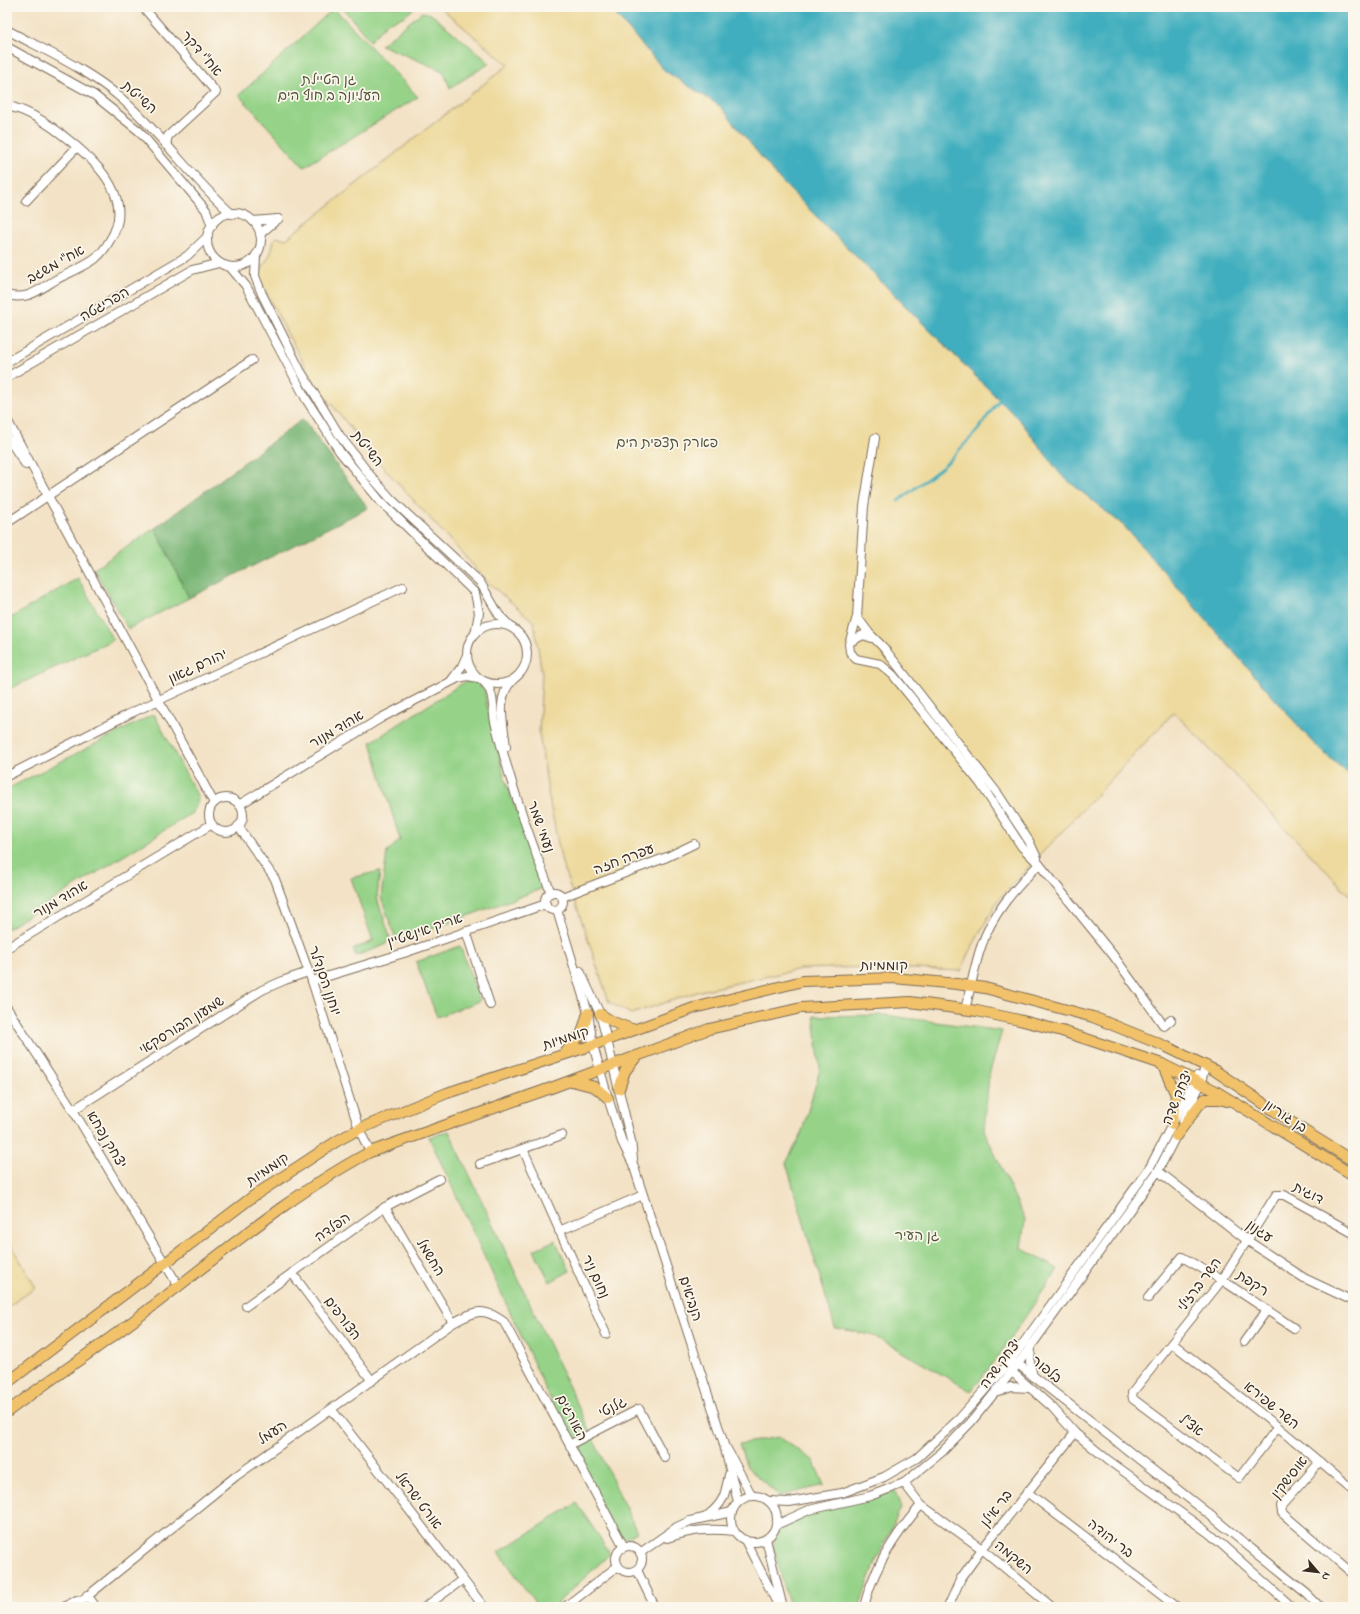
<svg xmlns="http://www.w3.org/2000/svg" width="1360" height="1614" font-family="'Indie Flower','Playpen Sans Hebrew',sans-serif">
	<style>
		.green { fill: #96d389; stroke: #687e54 }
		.forest { fill: #78b575; stroke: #5a704a }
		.sand { fill: #eeda9e; stroke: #94825e }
		.water { fill: #41aebe; stroke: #3e6c6e }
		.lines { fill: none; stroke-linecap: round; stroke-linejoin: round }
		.stream { stroke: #41aebe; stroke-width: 2.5 }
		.minor-casing { stroke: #7b6a58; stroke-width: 10 }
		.major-casing { stroke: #7b6a58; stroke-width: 12 }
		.minor { stroke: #fff; stroke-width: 8 }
		.major { stroke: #f2c26a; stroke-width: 10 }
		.labels { text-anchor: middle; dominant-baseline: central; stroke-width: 3.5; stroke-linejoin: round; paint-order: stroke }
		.street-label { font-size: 14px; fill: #3b2a1e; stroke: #fbf7ec }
		.park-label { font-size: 14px; fill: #525439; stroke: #fbf7ec }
	</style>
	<rect width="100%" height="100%" fill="#fbf7ec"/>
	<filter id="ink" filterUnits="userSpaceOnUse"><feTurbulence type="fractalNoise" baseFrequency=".025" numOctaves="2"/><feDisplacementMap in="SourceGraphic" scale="8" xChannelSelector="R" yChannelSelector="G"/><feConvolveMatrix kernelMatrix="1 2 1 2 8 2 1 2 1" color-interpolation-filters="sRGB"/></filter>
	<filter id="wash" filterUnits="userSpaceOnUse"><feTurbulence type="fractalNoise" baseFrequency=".012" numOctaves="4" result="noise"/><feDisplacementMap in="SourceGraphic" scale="16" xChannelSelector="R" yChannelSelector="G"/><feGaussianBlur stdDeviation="0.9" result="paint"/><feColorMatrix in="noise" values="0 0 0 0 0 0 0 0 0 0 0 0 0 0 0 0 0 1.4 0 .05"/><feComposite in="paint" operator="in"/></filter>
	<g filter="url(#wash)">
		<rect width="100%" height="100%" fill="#f3e2c5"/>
		<g class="green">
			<polygon points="342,7 413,7 414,8 405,16 387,23 370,41"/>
			<polygon points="334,8 418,97 304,167 239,95"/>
			<polygon points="422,12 431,14 490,63 450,88 443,71 381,45"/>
			<polygon points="155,528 189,598 128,629 94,569"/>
			<polygon points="78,578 113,640 7,690 7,620"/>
			<polygon points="466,681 477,683 485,691 486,701 505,779 540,876 541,889 397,942 381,897 387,852 400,840 371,742"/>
			<polygon points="154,714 198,797 196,807 192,813 7,929 7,789"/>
			<polygon points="380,871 377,898 390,937 385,945 356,956 353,949 373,941 351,878"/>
			<polygon points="460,946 480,1001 437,1017 416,962"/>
			<polygon points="884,1015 1002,1031 989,1075 984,1130 1025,1220 1021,1248 1058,1269 998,1357 971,1391 872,1335 835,1328 786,1163 801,1135 820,1069 814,1016"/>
			<polygon points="449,1131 637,1532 619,1542 571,1444 429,1137"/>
			<polygon points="555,1240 570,1271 550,1282 534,1250"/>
			<polygon points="779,1437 813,1460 824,1485 779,1496 747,1467 739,1444"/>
			<polygon points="895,1491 901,1508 877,1559 859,1607 790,1607 773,1546 776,1533 781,1527 797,1517"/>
			<polygon points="577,1503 610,1554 553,1607 538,1607 499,1552"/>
		</g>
		<polygon class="forest" points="303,419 368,508 189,598 155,528"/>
		<g class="sand">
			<polygon points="440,7 609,7 665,71 720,106 779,179 1022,423 1061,475 1124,526 1314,744 1353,778 1353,899 1174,712 998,900 973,945 961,971 869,967 800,969 700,991 631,1014 609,1002 562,863 549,798 539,733 542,674 534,622 491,585 373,456 317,386 289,337 258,276 271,253 275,237 286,239 508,65"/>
			<polygon points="7,1238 36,1288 7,1307"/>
		</g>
		<polygon class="water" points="609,7 1353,7 1353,778 1314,744 1124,526 1061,475 1022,423 779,179 720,106 665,71"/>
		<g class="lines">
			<polyline class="stream" points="898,501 944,466 978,430 999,400"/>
		</g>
	</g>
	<g filter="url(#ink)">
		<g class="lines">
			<g class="minor-casing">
				<g id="minor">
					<polyline points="143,7 216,92 168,136 166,145"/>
					<path d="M 7,30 C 46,51 89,70 122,99 C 162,134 192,179 232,214"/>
					<polyline points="7,47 94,95 139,131 206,210 212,226"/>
					<path d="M 7,106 C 30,110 53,127 70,141 C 100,165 135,201 110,240 C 106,247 101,254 95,259 C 84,267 69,273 57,279 C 40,289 28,301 7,295"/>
					<polyline points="26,201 77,147"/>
					<circle cx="234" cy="240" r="27"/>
					<polyline points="253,221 278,219"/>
					<polyline points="260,234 278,219"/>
					<polyline points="256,255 255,276 262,294 300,370 340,436 369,474 391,499 480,582 499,615 510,626"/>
					<polyline points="230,267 246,286 306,399 340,452 381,502 475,593 479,613 475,634"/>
					<polyline points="7,362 187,256 208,236"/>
					<polyline points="7,377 192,270 219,263"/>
					<polyline points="7,420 214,803"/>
					<polyline points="7,437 26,465"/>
					<polyline points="875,438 864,506 857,617 849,644 850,652 856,659 880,664 893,675 980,783 1022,847 1039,864 1113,955 1164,1026 1171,1020"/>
					<polyline points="7,523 252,360"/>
					<polyline points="857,617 869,633 883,647 998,794 1029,841 1037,858"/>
					<circle cx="497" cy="654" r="30"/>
					<polyline points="850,642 863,635 872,638"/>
					<polyline points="451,681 462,666 467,655"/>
					<path d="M 484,682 C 495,692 492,708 495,722 C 510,783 528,835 551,893"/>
					<path d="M 506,747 C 504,725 495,698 512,681"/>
					<polyline points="7,776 131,713 403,587"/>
					<circle cx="226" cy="815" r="17"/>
					<polyline points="239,805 381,718 458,678 468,676 478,678"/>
					<polyline points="238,826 275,879 312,981 359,1129 370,1152"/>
					<circle cx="554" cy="901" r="9"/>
					<polyline points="562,897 667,857 694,844"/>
					<polyline points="557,910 588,1013 593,1045 608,1098 622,1142 633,1164 723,1441 738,1502"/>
					<polyline points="466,931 490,1005"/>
					<polyline points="7,948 212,824"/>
					<polyline points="580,971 600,1014 607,1040 631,1141 633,1159"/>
					<polyline points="312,981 404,953 546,904"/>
					<polyline points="7,1008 73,1110 179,1287"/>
					<path d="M 965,1009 C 971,989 974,967 981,947 C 992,913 1015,889 1039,864"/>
					<polyline points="73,1110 262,990 285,980 308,972"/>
					<polyline points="1183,1121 1201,1083 1205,1065"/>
					<polyline points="523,1149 606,1334"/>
					<polyline points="480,1164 562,1135"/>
					<polyline points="1158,1171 1248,1241 1304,1278 1353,1301"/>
					<polyline points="385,1207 453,1323"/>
					<polyline points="559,1231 643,1195"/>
					<polyline points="292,1273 372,1381"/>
					<polyline points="1148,1298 1182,1257 1222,1280 1294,1328"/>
					<polyline points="246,1306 385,1207 439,1179"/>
					<polyline points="1244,1342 1267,1310"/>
					<polyline points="1172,1343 1278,1427 1353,1490"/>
					<polyline points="1031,1347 1030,1362 1033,1377"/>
					<polyline points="1014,1364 1018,1364 1210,1515 1307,1594 1320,1607"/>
					<polyline points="1010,1368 1012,1372 1052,1407 1075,1433 1108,1460 1210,1534 1292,1607"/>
					<polyline points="998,1392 1011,1387 1029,1388"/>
					<polyline points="332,1410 484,1607"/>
					<polyline points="1278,1427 1239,1478 1133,1399 1132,1393 1222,1280 1276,1195 1284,1195 1353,1233"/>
					<polyline points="571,1444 639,1409 665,1458"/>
					<polyline points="727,1449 752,1496"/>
					<polyline points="1320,1462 1281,1506 1282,1513 1353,1574"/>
					<polyline points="904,1483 921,1505 982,1549 1052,1607"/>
					<polyline points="1027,1492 1177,1607"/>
					<circle cx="754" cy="1519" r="23"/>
					<polyline points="769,1501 789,1502 842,1493 884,1477 917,1458 959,1419 1009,1363 1150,1167 1197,1076"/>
					<path d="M 707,1516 C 724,1503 725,1495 729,1475"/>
					<polyline points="776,1525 809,1510 870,1496 904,1483 942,1452 971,1422 1018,1364 1158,1171 1178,1132"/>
					<path d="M 667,1538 C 692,1530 707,1528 734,1531"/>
					<polyline points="766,1539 782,1604"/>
					<polyline points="745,1540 779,1607"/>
					<circle cx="629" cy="1559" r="13"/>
					<polyline points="640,1553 677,1527 690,1521 732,1512"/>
					<polyline points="637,1570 655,1607"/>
					<polyline points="87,1595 96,1607"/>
					<polyline points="64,1607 77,1600"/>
					<path d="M 74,1607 L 236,1476 L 453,1323 C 475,1311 483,1306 504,1322 L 624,1547"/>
					<polyline points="425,1607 462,1580"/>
					<polyline points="565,1607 618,1566"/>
					<path d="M 864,1607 C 873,1568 895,1535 921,1505"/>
					<polyline points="948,1607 961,1578 982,1549 1075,1433"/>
				</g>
			</g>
			<g class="major-casing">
				<g id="major">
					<polyline points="600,1014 613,1022 634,1030"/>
					<polyline points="564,1054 582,1033 588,1013"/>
					<polyline points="1162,1064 1176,1095 1172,1124"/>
					<polyline points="572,1081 595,1087 608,1098"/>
					<polyline points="619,1089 625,1071 637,1056"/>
					<polyline points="1176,1136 1199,1105 1205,1099 1220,1099 1227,1101"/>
					<polyline points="7,1383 255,1195 337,1141 359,1129 447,1093 593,1045 694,1008 803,981 894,978 957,984 985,988 1093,1017 1167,1047 1214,1070 1303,1130 1353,1161"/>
					<path d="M 7,1412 C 53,1377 103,1345 149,1309 C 220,1255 291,1194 370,1152 L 551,1088 L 709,1029 L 801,1008 L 910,1002 L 977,1011 L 1019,1020 L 1062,1031 L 1162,1064 L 1214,1090 L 1353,1175"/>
				</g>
			</g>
			<use href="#minor" class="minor"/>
			<use href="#major" class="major"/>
		</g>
	</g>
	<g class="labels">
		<g class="street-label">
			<text transform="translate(201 54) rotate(49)">אח"י דקר</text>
			<text transform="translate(139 98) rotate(42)">השייטת</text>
			<text transform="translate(56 265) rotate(-29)">אח"י משגב</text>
			<text transform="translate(105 305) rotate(-30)">הפריגטה</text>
			<text transform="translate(367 449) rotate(52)">השייטת</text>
			<text transform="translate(198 667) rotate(-25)">יהורם גאון</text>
			<text transform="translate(337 730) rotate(-31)">אהוד מנור</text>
			<text transform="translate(540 827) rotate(70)">נעמי שמר</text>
			<text transform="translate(624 860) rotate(-21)">עפרה חזה</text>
			<text transform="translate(61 900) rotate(-31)">אהוד מנור</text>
			<text transform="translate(425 931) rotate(-19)">אריק אינשטיין</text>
			<text x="884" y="966">קוממיות</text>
			<text transform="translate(324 981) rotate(71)">יוחנן הסנדלר</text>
			<text transform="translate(182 1026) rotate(-32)">שמעון הבורסקאי</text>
			<text transform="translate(566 1039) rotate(-18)">קוממיות</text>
			<text transform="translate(1178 1098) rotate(-67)">יצחק שדה</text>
			<text transform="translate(1285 1117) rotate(33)">בן גוריון</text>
			<text transform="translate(106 1140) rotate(59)">יצחק נפחא</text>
			<text transform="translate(268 1170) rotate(-34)">קוממיות</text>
			<text transform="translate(1308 1194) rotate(27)">דוגית</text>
			<text transform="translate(333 1228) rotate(-35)">הפלדה</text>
			<text transform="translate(1259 1232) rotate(35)">עגנון</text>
			<text transform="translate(430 1258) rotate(59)">החשמל</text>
			<text transform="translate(595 1277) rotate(65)">נחום ניר</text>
			<text transform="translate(1252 1284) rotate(33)">רקפת</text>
			<text transform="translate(1200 1285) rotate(-53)">השר ברזילי</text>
			<text transform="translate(690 1299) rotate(72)">הנביאים</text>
			<text transform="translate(342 1319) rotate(53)">הצורפים</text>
			<text transform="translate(1001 1364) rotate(-53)">יצחק שדה</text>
			<text transform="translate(1046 1370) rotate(39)">בלפור</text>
			<text transform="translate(1271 1406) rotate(39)">השר שפירא</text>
			<text transform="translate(613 1408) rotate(-27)">גלנטי</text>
			<text transform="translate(571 1418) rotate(62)">האורגים</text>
			<text transform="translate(1191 1426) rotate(36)">אצ"ל</text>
			<text transform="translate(273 1433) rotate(-34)">העמל</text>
			<text transform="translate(1290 1478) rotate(-52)">אוסישקין</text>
			<text transform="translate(418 1501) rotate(53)">אורט ישראל</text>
			<text transform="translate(997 1509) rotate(-52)">בר אילן</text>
			<text transform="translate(1110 1539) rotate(38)">בר יהודה</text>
			<text transform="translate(1013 1558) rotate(40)">השקמה</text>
		</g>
		<g class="park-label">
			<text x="329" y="80">גן הטיילת<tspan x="329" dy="16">העליונה ב חוף הים</tspan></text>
			<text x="667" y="443">פארק תצפית הים</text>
			<text x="917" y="1236">גן העיר</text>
		</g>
	</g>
	<rect width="1360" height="1614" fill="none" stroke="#fbf7ec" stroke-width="24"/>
	<g transform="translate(1318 1572) rotate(118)" stroke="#fbf7ec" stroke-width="3" paint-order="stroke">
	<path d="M0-3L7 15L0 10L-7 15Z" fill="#3b2a1e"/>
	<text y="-6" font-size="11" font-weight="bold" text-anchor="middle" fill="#3b2a1e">N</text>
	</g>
</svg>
